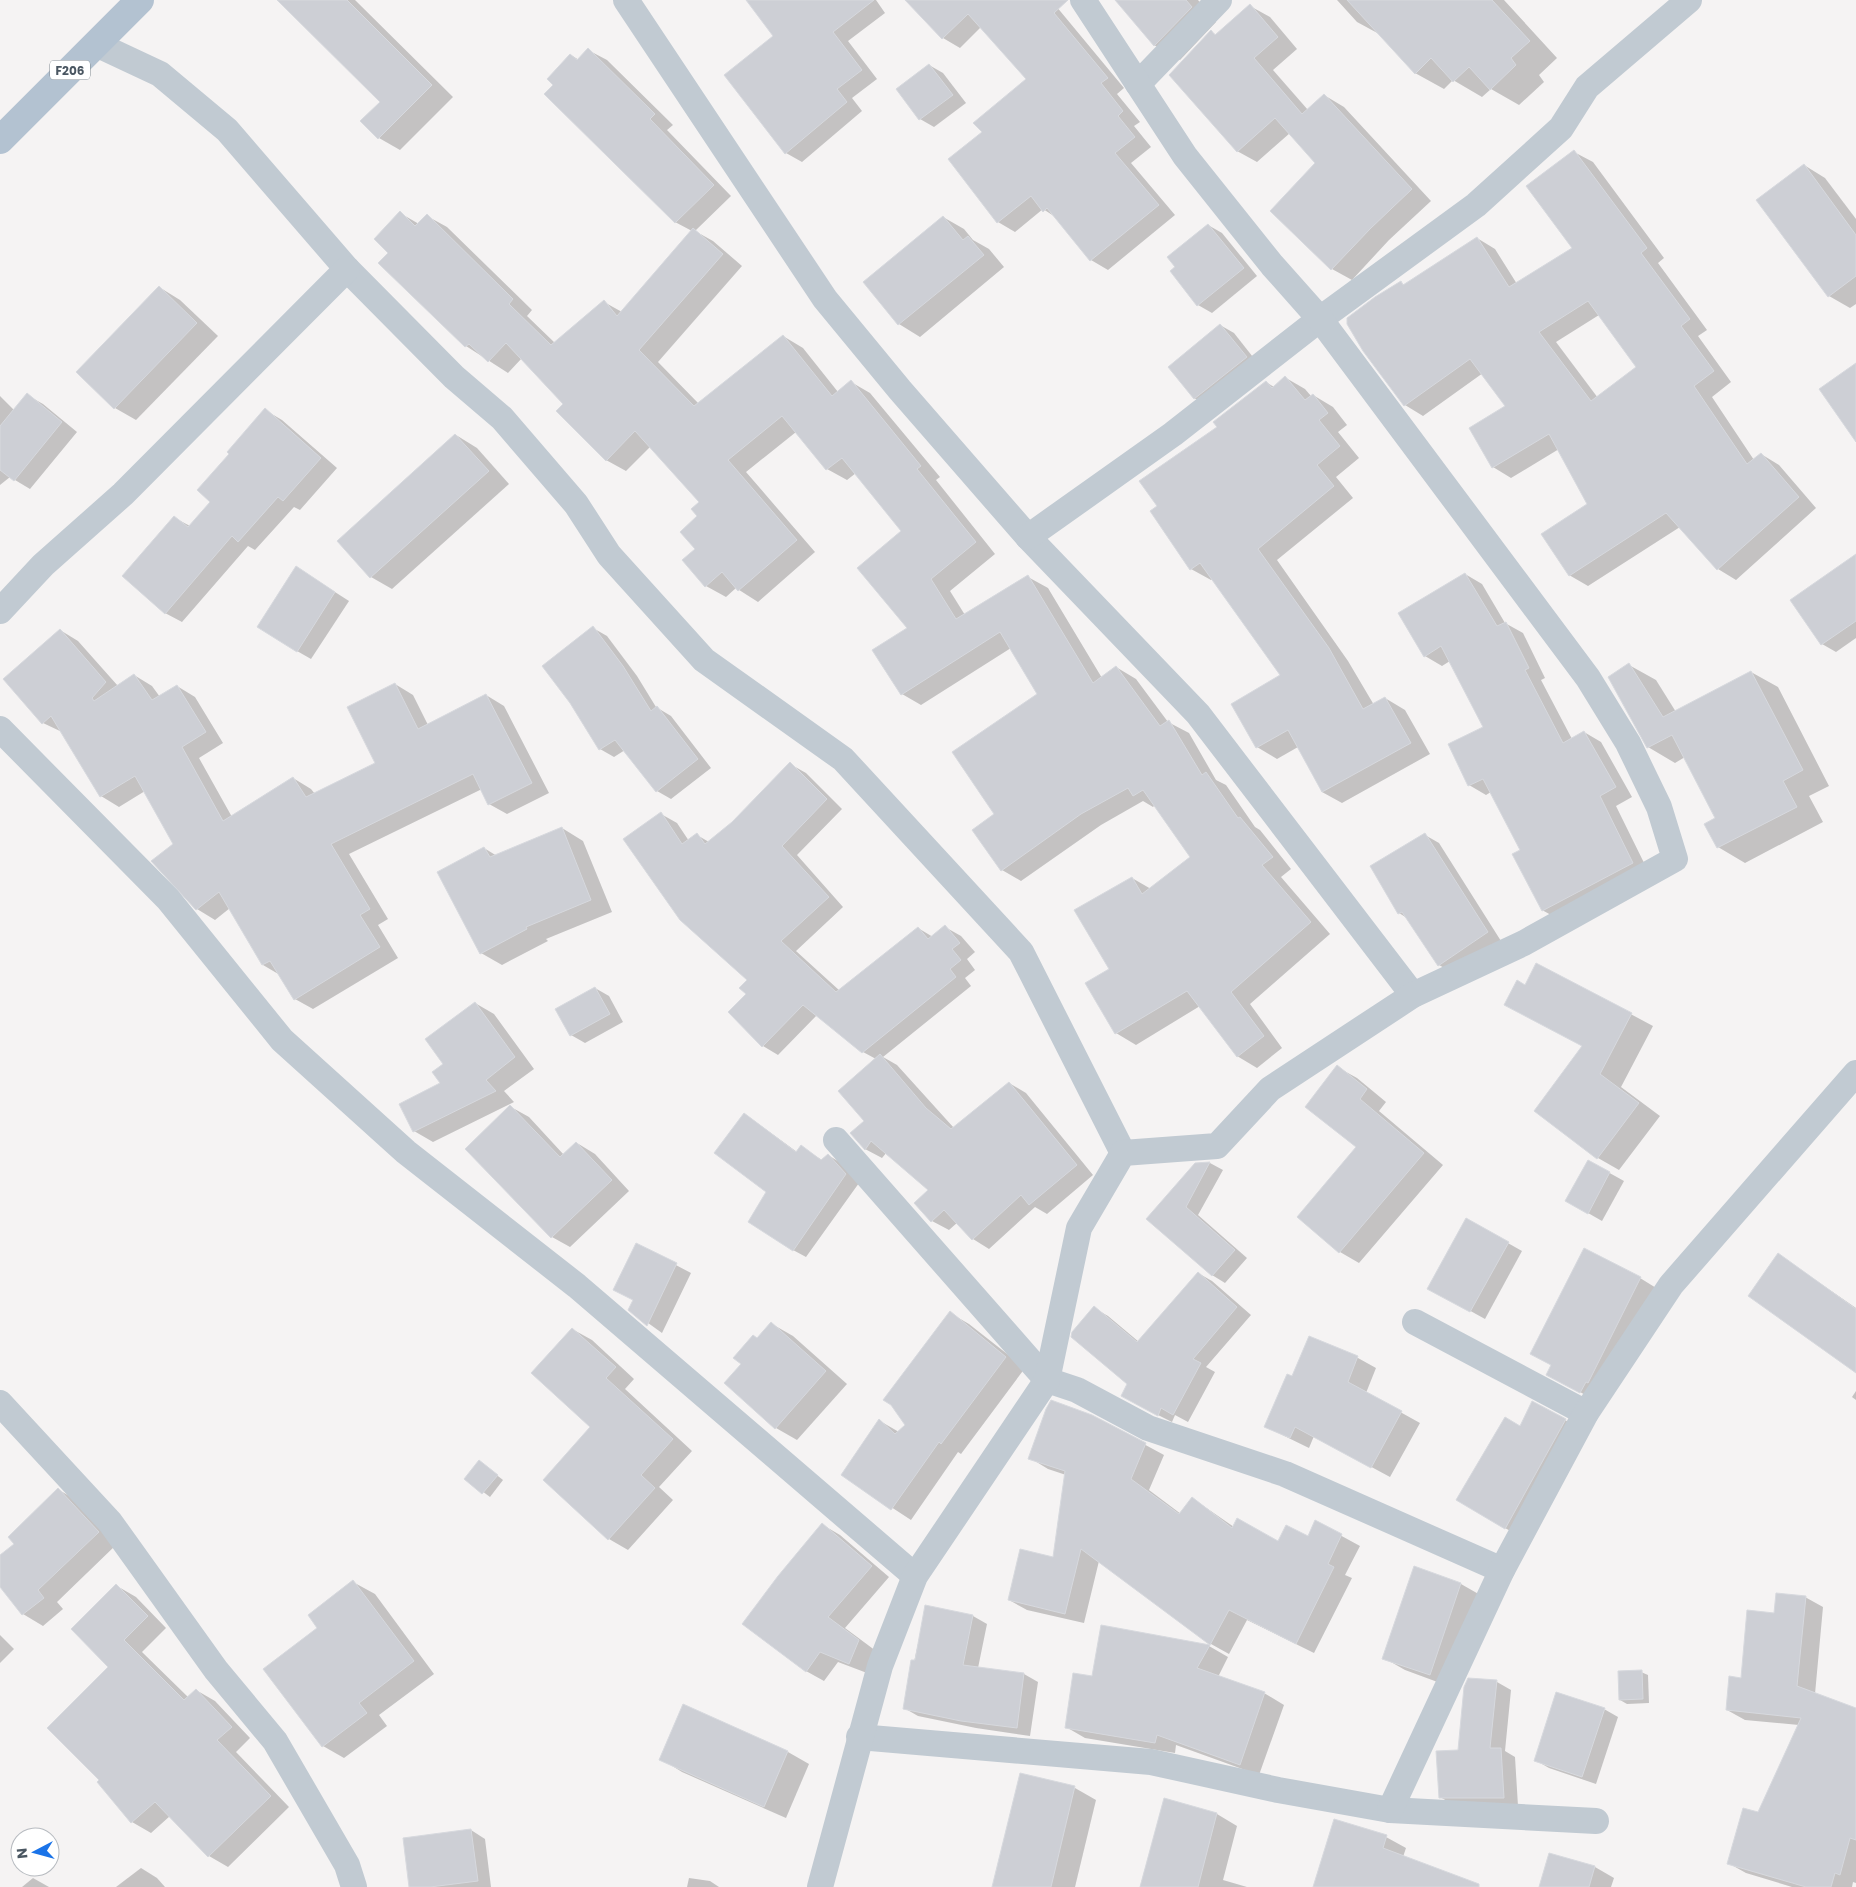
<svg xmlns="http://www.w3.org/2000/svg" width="1856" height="1887" font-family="Poppins,sans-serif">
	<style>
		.shadow { fill: #0003; fill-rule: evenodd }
		.building { fill: #cdcfd5; stroke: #d7d9de; fill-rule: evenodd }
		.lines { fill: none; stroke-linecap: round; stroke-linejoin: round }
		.street { stroke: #c1cad2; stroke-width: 26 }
		.primary { stroke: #b3c2d1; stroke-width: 28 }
		.labels { text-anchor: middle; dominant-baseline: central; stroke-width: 4.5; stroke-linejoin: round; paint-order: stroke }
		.shield { fill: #fff; stroke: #808990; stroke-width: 1 }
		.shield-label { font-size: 12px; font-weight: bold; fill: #4a5661 }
	</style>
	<rect width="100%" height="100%" fill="#f5f3f3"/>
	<g class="shadow">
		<polygon points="284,0 355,0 453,97 400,150 379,138 362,121 381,102"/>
		<polygon points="747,0 876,0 885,13 848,41 877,79 852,98 862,111 802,162 786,153 775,36"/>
		<polygon points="909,0 1051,0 1124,88 1117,94 1140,122 1134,126 1151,147 1131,163 1175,215 1108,270 1091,260 1057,218 1043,209 1015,232 998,222 983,133 1028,79 981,27 960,48 943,38"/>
		<polygon points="1118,0 1198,0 1216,22 1180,60 1154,45"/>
		<polygon points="1337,0 1504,0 1557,58 1539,75 1544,82 1519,105 1491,89 1482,97 1453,80 1444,89 1415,73 1381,35 1357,22"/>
		<polygon points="1250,6 1270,17 1297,49 1273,70 1308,110 1324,95 1344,107 1431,201 1389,240 1352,280 1332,269 1317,163 1290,133 1257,162 1237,151 1211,32 1217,35"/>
		<polygon points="588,50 607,60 673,125 667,130 731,196 695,231 713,241 742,266 658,362 699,404 783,336 803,348 838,392 851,382 870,393 940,477 936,480 995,554 950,591 965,615 1028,577 1048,588 1102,678 1116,667 1136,679 1168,722 1189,733 1216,780 1226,785 1255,827 1260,830 1291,869 1281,877 1330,934 1250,1004 1282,1048 1257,1068 1237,1056 1200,1006 1136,1045 1116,1033 1110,970 1132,878 1151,889 1191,857 1155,805 1153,807 1143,801 1101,825 1021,881 1002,870 996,815 1039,695 1011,648 921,705 902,694 909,628 903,531 856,473 847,480 827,469 796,432 746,472 815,552 758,602 736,588 726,597 706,586 699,517 701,502 651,446 626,471 606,460 565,404 522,358 508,373 466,346 390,253 400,213 419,224 427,216 447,227 532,310 527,316 555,343 604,302 622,312 692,231 675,222 555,85 571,55 579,60"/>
		<polygon points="929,65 943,73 966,103 934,127 920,119 898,89"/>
		<path d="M 1574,152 L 1593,162 L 1664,258 L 1658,263 L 1707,330 L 1698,336 L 1731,382 L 1712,397 L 1754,460 L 1761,454 L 1779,465 L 1816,508 L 1736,580 L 1718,569 L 1680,527 L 1588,586 L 1569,575 L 1589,505 L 1559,449 L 1511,478 L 1493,467 L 1470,429 L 1507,407 L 1483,373 L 1423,416 L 1405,405 L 1401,283 L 1405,285 L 1477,238 L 1495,249 L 1517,284 L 1574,249 ZM 1599,315 L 1638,367 L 1598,398 L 1556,342 Z"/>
		<polygon points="1804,165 1825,178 1856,219 1856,304 1850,308 1829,296"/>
		<polygon points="943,217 964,229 973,240 989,249 1004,267 920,337 899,324"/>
		<polygon points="1208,225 1222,233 1257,276 1212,313 1198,305 1171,271"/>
		<polygon points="159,287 180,300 218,336 136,420 115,408 78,372"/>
		<polygon points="1220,325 1234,333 1260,366 1208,406 1194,398"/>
		<polygon points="1286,378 1305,389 1311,396 1313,395 1333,407 1347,425 1338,432 1359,458 1336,477 1353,498 1277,560 1348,661 1374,705 1385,698 1405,710 1430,754 1342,803 1322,792 1298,747 1277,759 1257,747 1232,704 1282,675 1213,579 1211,580 1191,569 1159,507 1218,427 1266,382 1274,387"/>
		<polygon points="27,395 43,404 77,432 30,489 10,477 0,485 0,396 14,410"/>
		<polygon points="265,410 282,420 337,468 300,510 294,507 255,550 248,546 182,622 165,613 175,518 190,526 212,502 231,454"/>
		<polygon points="456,435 477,448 509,484 392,589 371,577 339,541"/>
		<polygon points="1856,563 1856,638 1836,652 1822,644"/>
		<polygon points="1465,574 1482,584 1505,623 1523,633 1545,678 1541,680 1572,739 1584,732 1601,742 1632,797 1616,806 1649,873 1560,920 1542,910 1521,850 1491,792 1486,795 1469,785 1485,728 1450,661 1442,666 1425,656"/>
		<polygon points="310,576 349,601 311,659 297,651"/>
		<polygon points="593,628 607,636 637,676 656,707 671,716 711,768 671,799 657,791 625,750 614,757 600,749"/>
		<polygon points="60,630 78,641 118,686 134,675 152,686 160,697 177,686 195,697 223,743 199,758 232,817 293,778 311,789 315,794 376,764 395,684 413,695 428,725 486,695 504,706 549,793 507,814 489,804 482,789 349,854 388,919 378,925 398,958 313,1009 295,999 280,975 263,965 230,908 215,920 197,909 153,861 174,845 145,791 119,807 101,796 62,732 43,723"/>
		<polygon points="1629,665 1656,680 1676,712 1751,672 1778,687 1829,786 1809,796 1823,822 1745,863 1718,847 1717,818 1685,757 1675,763 1648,747"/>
		<polygon points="790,764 806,773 842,809 797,855 843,907 796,951 840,991 918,928 933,937 945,927 961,936 975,952 967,959 975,970 965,978 971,986 883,1057 897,1065 954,1128 1009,1083 1026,1093 1093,1175 1047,1214 1035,1207 989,1249 973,1239 958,1222 949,1230 932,1221 930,1190 887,1152 882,1158 865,1149 866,1121 876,1059 863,1052 817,1015 778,1055 763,1046 748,994 749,980 661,814 677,823 689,841 697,835 709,842 733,823"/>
		<polygon points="562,828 583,841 612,912 546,939 548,941 502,965 481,953 484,848 497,856"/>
		<polygon points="1425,835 1439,843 1501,941 1453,973 1439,965 1407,918 1399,913"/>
		<polygon points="1537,964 1653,1026 1621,1087 1660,1116 1619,1170 1598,1158 1535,1111 1583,1046 1525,986"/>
		<polygon points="595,988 609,996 623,1022 585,1043 571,1035"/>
		<polygon points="475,1003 494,1014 534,1069 504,1091 514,1102 433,1142 414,1131 442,1083 444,1064"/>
		<polygon points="1337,1067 1357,1078 1386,1102 1379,1111 1443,1165 1359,1263 1340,1252 1358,1147"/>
		<polygon points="511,1107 529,1117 564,1155 577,1143 595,1154 629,1191 570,1247 552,1237"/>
		<polygon points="745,1114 797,1152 801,1147 822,1160 828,1155 841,1163 859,1183 806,1257 793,1250"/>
		<polygon points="1588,1161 1624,1181 1602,1221 1567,1201"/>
		<polygon points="1210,1163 1223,1170 1198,1215 1247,1258 1225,1283 1212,1275 1148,1219 1195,1164"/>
		<polygon points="1467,1220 1522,1251 1485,1319 1429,1288"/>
		<polygon points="636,1244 691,1273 662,1333 630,1310 634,1300"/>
		<polygon points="1779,1255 1856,1308 1856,1371"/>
		<polygon points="1198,1273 1212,1281 1251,1315 1206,1367 1215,1372 1188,1422 1175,1415 1172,1422 1136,1404 1094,1308 1108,1316 1139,1342"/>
		<polygon points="1640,1278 1661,1291 1602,1404 1569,1386"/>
		<polygon points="950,1313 969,1324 1025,1368 961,1454 958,1452 911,1520 842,1475 880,1421 899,1432 907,1425"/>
		<polygon points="772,1324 793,1336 847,1384 797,1440 776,1428 743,1364 758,1339"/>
		<polygon points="572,1329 592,1340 634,1379 625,1389 692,1451 659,1487 673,1500 628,1550 609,1539 544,1480 592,1427"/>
		<polygon points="1310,1338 1358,1358 1376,1368 1366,1393 1420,1423 1390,1477 1314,1436 1309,1448 1266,1427 1293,1378"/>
		<polygon points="1856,1391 1856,1400 1852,1397"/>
		<polygon points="1092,1416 1164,1455 1149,1490 1181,1514 1192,1498 1234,1527 1279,1543 1308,1538 1316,1522 1360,1546 1345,1575 1352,1578 1314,1653 1247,1620 1229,1654 1211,1644 1099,1561 1084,1623 1027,1610 1009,1600 1054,1558 1066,1475 1048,1469 1030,1458"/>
		<polygon points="1565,1420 1585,1432 1525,1539 1505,1528 1520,1428"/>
		<polygon points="480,1462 503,1480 490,1497 466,1479"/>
		<polygon points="59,1490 78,1501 117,1544 57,1602 63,1609 43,1626 23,1614 0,1584 0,1556 16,1544"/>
		<polygon points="823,1525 840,1535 889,1577 845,1628 876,1651 867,1673 838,1662 824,1681 806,1671"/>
		<polygon points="1415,1568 1461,1584 1482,1596 1451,1687 1405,1670 1384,1658"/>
		<polygon points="353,1582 375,1594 434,1674 379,1715 387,1726 344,1758 323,1746 319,1628"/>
		<polygon points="117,1586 136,1597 166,1628 142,1652 188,1697 196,1690 215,1701 250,1738 236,1752 289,1807 228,1867 209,1856 170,1816 151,1833 132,1822 101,1780"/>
		<polygon points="1805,1597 1823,1607 1815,1694 1856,1710 1856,1883 1853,1882 1852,1887 1792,1887 1746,1873 1728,1863 1759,1814 1799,1725 1745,1720 1727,1710 1775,1614"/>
		<polygon points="926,1607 973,1616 987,1624 978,1668 1024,1674 1038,1682 1030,1736 976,1728 918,1716 904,1708"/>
		<polygon points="1102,1627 1209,1646 1228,1657 1218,1677 1264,1693 1284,1705 1259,1775 1176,1745 1175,1753 1085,1738 1066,1727 1093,1677"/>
		<polygon points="0,1635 14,1649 0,1663"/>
		<polygon points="1641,1672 1648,1675 1649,1703 1627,1704 1620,1700"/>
		<polygon points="1497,1682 1511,1690 1505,1751 1515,1757 1518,1806 1454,1805 1440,1797 1460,1751"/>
		<polygon points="684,1706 788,1752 809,1764 786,1818 682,1772 661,1759"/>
		<polygon points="1604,1709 1618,1717 1596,1784 1549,1768 1535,1760"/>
		<polygon points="1021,1774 1075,1788 1096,1800 1075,1887 996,1887"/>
		<polygon points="1164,1800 1217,1814 1237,1826 1223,1880 1247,1887 1140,1887"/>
		<polygon points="471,1830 485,1839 491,1887 410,1887"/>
		<polygon points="1386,1837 1406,1848 1403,1857 1469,1887 1315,1887"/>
		<polygon points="1550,1854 1595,1867 1614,1878 1611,1887 1540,1887"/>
		<polygon points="141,1868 157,1878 165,1887 116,1887"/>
		<polygon points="33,1878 49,1887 22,1887"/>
		<polygon points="689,1878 710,1881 719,1887 687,1887"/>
	</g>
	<g class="building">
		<polygon points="277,0 347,0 432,85 378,139 360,121 380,102"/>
		<polygon points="746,0 874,0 833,32 862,70 837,89 847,102 785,154 724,75 773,36"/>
		<polygon points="905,0 1068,0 1054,13 1108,78 1101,83 1123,111 1118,116 1135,137 1115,153 1159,205 1090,261 1047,208 1043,212 1031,196 997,223 948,159 982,132 973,123 1026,79 968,14 942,39"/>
		<polygon points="1115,0 1186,0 1192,7 1154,46"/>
		<polygon points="1347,0 1492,0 1530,41 1511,58 1516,65 1490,90 1469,67 1453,82 1431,58 1415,74"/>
		<polygon points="1250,4 1278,37 1254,58 1302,114 1324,94 1412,189 1370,229 1331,270 1270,211 1315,163 1275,118 1237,152 1169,75 1211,30 1215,35"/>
		<polygon points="588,48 655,114 650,119 714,185 675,223 544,94 553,85 547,79 570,54 577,60"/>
		<polygon points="929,64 953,95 919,120 896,89"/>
		<path d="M 1574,150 L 1647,248 L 1641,253 L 1690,319 L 1681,326 L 1714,371 L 1694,386 L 1747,464 L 1761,453 L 1799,497 L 1717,570 L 1666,513 L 1569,576 L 1541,534 L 1587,504 L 1549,434 L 1492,468 L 1469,428 L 1505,406 L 1470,359 L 1404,406 L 1363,351 L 1347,324 L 1347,318 L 1375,297 L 1401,281 L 1403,285 L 1477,237 L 1509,287 L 1572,248 L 1526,186 ZM 1588,301 L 1636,367 L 1591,401 L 1539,332 Z"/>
		<polygon points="1804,164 1856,235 1856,276 1828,297 1756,200"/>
		<polygon points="400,211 415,226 427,214 513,299 509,304 551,345 604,300 617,316 693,228 723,254 639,350 694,406 783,335 832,396 851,380 921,466 917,469 976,542 931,579 956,619 1028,575 1093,683 1116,666 1160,726 1169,720 1202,775 1206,772 1238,818 1240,817 1273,857 1262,865 1311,922 1231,992 1264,1036 1237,1057 1187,991 1115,1034 1085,983 1109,969 1074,910 1132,877 1142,894 1190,857 1143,790 1133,796 1128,788 1081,814 1001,871 972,830 994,814 952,752 1037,694 1000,632 901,695 872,650 907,628 857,568 901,531 842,458 826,470 782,416 728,460 797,540 738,591 722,572 705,587 682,560 695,549 680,532 697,516 691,509 699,502 635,431 606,461 556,411 563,404 506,343 488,362 469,344 465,347 378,263 388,253 374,239"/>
		<polygon points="943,216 963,240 968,236 984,255 898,325 863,282"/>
		<polygon points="1208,224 1244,268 1197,306 1170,271 1175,267 1167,257"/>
		<polygon points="159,286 197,323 114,409 76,372"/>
		<polygon points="1220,324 1247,357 1194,399 1168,367"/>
		<polygon points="1856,363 1856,442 1819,389"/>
		<polygon points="1285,376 1305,400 1313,394 1328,413 1319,420 1340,446 1317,465 1334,486 1258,549 1329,648 1363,709 1385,697 1411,743 1322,792 1288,730 1256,748 1231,704 1280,675 1200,563 1190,570 1150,511 1157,506 1139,481 1217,427 1213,422 1266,381 1272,388"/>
		<polygon points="27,393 62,422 14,481 0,470 0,426"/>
		<polygon points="265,408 321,458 283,501 278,497 238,542 232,536 165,614 122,576 174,516 188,527 210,502 197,490 229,454 227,452"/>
		<polygon points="455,434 489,471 370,578 337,541"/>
		<polygon points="1856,554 1856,621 1821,645 1790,600"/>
		<polygon points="296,566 335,592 297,652 257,627"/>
		<polygon points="1465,573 1497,626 1506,622 1529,668 1525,670 1563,743 1584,731 1616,787 1600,796 1633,863 1542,911 1512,854 1520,850 1483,779 1468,786 1448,744 1483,727 1441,646 1424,657 1398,613"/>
		<polygon points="593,626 623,666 651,711 657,706 698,759 656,792 615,740 599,750 570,703 542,666"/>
		<polygon points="60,629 106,682 92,698 94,701 134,674 152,700 177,685 206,732 182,747 223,821 293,777 306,797 375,763 347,707 395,683 418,729 486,694 532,783 488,805 473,774 331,844 370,909 360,915 380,947 294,1000 270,961 262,965 219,892 196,910 151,861 173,844 135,776 100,797 51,716 42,724 3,679"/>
		<polygon points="1629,663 1663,717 1751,671 1803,770 1783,781 1797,807 1717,848 1704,824 1715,818 1672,735 1647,748 1608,677"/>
		<polygon points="790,762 827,799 782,846 829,897 781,941 836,992 918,927 928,939 945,925 960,943 952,949 961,960 950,969 956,977 862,1053 803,1005 762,1047 728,1012 746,994 739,988 747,980 680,920 623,839 661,812 682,844 697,833 705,844 732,822"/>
		<polygon points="562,827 591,900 526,927 527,929 480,954 437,872 484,847 490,857"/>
		<polygon points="1425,833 1488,932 1438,966 1402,912 1398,914 1370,866"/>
		<polygon points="1536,963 1632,1013 1600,1074 1639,1103 1597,1159 1534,1111 1582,1046 1504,1005 1517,980 1525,985"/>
		<polygon points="595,987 610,1014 570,1036 555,1009"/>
		<polygon points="475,1002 515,1057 486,1080 496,1091 413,1132 399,1104 440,1083 432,1072 443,1064 425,1039"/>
		<polygon points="880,1054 926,1108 951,1129 1009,1082 1077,1165 1029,1205 1021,1195 972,1240 944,1210 931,1222 914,1203 928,1190 871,1141 865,1150 850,1133 864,1121 838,1091"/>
		<polygon points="1337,1065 1367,1089 1360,1099 1424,1153 1339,1253 1297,1217 1356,1147 1305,1107"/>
		<polygon points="510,1105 560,1157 576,1142 612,1180 551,1238 465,1149"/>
		<polygon points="744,1113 796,1152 801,1145 821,1160 828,1154 846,1174 793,1251 748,1222 766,1192 714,1153"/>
		<polygon points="1588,1160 1610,1172 1588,1214 1565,1201"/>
		<polygon points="1210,1162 1186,1207 1235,1250 1212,1276 1146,1219 1195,1163"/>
		<polygon points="1466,1218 1509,1242 1470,1312 1427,1289"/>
		<polygon points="636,1243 677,1263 647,1326 628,1310 633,1300 613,1290"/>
		<polygon points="1584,1248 1641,1277 1588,1383 1586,1382 1580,1393 1546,1375 1551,1365 1530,1354"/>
		<polygon points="1778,1253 1856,1309 1856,1373 1748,1296"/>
		<polygon points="1198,1272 1237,1307 1193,1359 1201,1363 1173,1415 1161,1408 1158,1416 1121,1396 1127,1384 1071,1337 1072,1332 1094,1306 1137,1342"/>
		<polygon points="950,1311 1006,1357 941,1444 939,1442 891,1510 841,1475 879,1419 895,1434 905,1425 891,1405 883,1400"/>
		<polygon points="771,1322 826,1371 775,1429 724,1383 741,1364 733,1358 753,1335 757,1338"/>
		<polygon points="572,1328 616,1367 606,1378 673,1439 641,1475 655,1488 608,1540 543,1480 590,1427 531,1373"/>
		<polygon points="1309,1336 1358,1356 1348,1382 1402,1411 1371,1468 1295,1427 1290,1438 1264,1427 1287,1374 1292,1376"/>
		<polygon points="1051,1400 1092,1415 1146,1443 1131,1479 1179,1514 1192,1497 1232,1528 1237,1518 1278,1541 1286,1525 1308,1536 1315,1520 1342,1534 1328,1564 1334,1567 1296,1644 1229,1610 1210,1645 1081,1549 1065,1614 1008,1600 1020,1549 1053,1557 1065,1471 1028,1459 1046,1409"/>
		<polygon points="1532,1401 1566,1419 1505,1529 1456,1500 1505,1417 1520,1426"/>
		<polygon points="479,1460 498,1475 482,1494 464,1479"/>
		<polygon points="58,1488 99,1532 38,1590 44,1598 22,1615 0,1587 0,1555 14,1544 8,1537"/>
		<polygon points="822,1523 872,1566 828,1617 859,1640 849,1664 820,1652 806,1672 742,1624 778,1576"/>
		<polygon points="1414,1566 1461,1583 1430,1675 1382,1659"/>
		<polygon points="353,1580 414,1661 359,1703 367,1713 322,1747 263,1669 317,1628 308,1615"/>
		<polygon points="116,1584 148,1616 124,1640 184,1700 196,1689 232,1727 217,1740 271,1796 208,1857 155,1802 131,1823 97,1782 99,1780 47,1728 108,1667 71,1629"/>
		<polygon points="1776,1593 1806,1596 1797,1686 1856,1708 1856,1840 1850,1838 1840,1875 1835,1873 1831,1887 1806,1887 1727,1864 1743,1808 1758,1812 1801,1718 1726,1710 1729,1676 1741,1678 1747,1610 1774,1613"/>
		<polygon points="925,1605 973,1615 963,1665 1024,1673 1017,1728 961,1721 903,1709 911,1660 915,1660"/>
		<polygon points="1101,1625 1210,1645 1197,1668 1265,1692 1240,1765 1157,1735 1155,1743 1065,1728 1073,1673 1092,1676"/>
		<polygon points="1642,1670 1643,1699 1619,1700 1618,1671"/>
		<polygon points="1468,1678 1497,1680 1490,1748 1501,1748 1504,1798 1439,1798 1436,1751 1458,1750 1464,1687"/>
		<polygon points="1556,1692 1605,1708 1582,1777 1534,1761"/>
		<polygon points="683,1704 788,1751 764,1807 659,1760"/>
		<polygon points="1020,1773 1075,1786 1051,1887 992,1887"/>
		<polygon points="1164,1798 1217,1813 1198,1887 1140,1887"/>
		<polygon points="1334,1819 1387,1835 1383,1848 1479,1884 1479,1887 1313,1887"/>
		<polygon points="471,1829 478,1881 430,1887 409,1887 403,1838"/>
		<polygon points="1549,1853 1595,1866 1589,1887 1539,1887"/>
	</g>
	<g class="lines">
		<g class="street">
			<polyline points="626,0 825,299 900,390 1028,537 1198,714 1413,995"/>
			<polyline points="96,44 160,74 227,130 347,269 454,377 502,418 576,504 609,555 704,660 843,759 1021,952 1123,1153"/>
			<polyline points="1138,84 1219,0"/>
			<polyline points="1028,537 1173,434 1320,319 1476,205 1561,128 1587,87 1689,0"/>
			<polyline points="0,611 43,565 123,494 347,269"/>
			<polyline points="0,729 168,899 282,1040 406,1152 577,1286 915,1576"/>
			<polyline points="836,1140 1047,1380 1077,1390 1148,1428 1285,1474 1502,1570"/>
			<polyline points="1415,1322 1586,1413"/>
			<polyline points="0,1403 110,1522 216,1670 275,1741 347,1865 354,1887"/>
			<polyline points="859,1737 1151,1762 1278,1790 1390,1810 1596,1821"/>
			<polyline points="1390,1810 1502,1570 1586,1413 1671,1285 1856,1073"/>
			<polyline points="820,1887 880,1666 915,1576 1047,1380 1079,1228 1123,1153 1217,1146 1270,1089 1413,995 1524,943 1675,859 1659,807 1628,743 1588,678 1320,319 1272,265 1185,156 1083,0"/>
		</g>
		<polyline class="primary" points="0,140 140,0"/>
	</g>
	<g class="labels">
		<rect class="shield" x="50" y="60.5" width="40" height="19" rx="4"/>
		<g class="shield-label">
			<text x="70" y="70">F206</text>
		</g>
	</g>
	<g transform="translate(35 1852) rotate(264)"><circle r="24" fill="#ffffff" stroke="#b7bbc0"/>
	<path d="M0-4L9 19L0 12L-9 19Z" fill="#1a73e8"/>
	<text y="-8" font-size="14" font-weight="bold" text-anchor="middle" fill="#4a5661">N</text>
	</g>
</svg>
